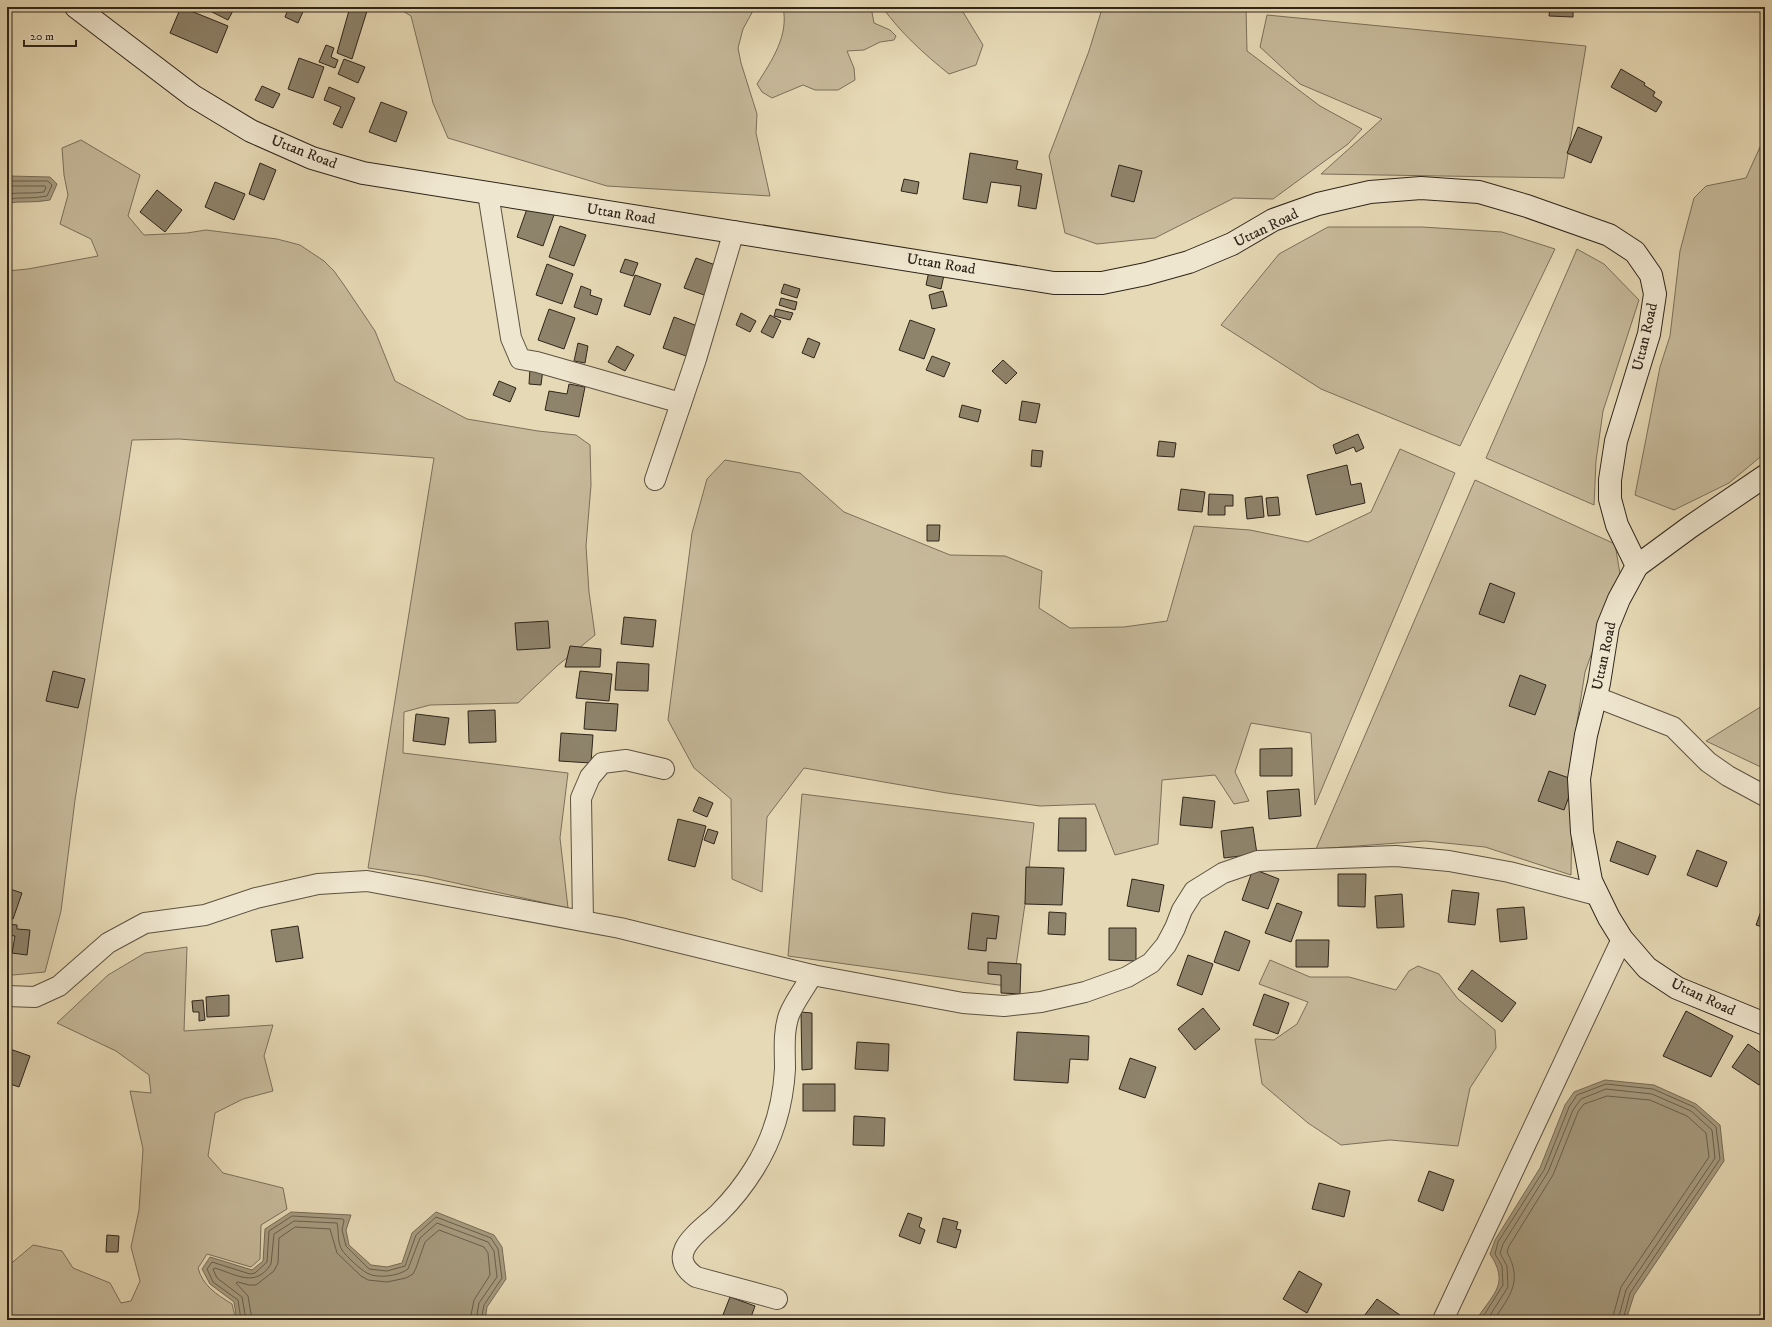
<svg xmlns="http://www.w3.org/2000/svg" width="1772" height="1327" font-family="'IM FELL DW Pica',serif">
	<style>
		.green { fill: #c7ba9b; stroke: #7a705a }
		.water { fill: #a79c80; stroke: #776c57 }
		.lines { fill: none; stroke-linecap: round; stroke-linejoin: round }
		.shore { stroke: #6a604d; stroke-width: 1 }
		.building { fill: #8e836b; stroke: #2e251a }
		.street-casing { stroke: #5c5241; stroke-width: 22 }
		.secondary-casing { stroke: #2e251a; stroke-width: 24 }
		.street { stroke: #efe6cf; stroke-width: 20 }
		.secondary { stroke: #efe6cf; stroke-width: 22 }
		.labels { text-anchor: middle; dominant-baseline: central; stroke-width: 3; stroke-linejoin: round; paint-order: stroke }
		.street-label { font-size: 15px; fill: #2e251a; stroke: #efe6cf }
	</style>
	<rect width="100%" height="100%" fill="#e6d9b5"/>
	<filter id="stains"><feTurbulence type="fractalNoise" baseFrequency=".005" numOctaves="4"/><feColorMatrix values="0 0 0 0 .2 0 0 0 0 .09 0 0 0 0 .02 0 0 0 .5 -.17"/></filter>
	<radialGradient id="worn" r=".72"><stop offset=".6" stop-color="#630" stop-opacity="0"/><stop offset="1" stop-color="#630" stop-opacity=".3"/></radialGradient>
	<g class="green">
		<polygon points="396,7 755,7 743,29 738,48 741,63 757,114 756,133 770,196 607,186 448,138 433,103 411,16"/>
		<path d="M 783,7 L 871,7 L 874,23 L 890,30 L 896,36 L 894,40 L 880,42 L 864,50 L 847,51 L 854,68 L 855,80 L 838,90 L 815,90 L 803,85 L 772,98 L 762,92 L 757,84 C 772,60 789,36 783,7 Z"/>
		<path d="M 882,7 L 960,7 L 983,45 L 976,65 L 949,74 C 924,54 901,33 882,7 Z"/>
		<polygon points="1101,7 1246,7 1247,51 1320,106 1362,129 1348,144 1273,199 1234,198 1155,238 1097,244 1065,233 1049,156 1089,51 1101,12"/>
		<polygon points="1267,15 1586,46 1564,178 1321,174 1382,119 1300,84 1260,47"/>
		<polygon points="1765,136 1765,453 1729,483 1674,510 1635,495 1660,367 1670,336 1680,251 1694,198 1706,186 1746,178"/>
		<polygon points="81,140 140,175 128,216 144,235 187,233 206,230 277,239 300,245 324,261 334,271 344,285 375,331 395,381 467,419 538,431 576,435 590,445 591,485 586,546 589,592 595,635 557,666 518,703 430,705 404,712 403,753 568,773 560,838 568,908 424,876 368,868 434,458 179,439 132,440 75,800 61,911 45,972 13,975 7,974 7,271 28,269 98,256 91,239 60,224 68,195 64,175 62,148"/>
		<polygon points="1328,227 1422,227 1502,232 1555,249 1460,446 1321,389 1221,325 1279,254"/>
		<polygon points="1577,249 1604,264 1639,300 1603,411 1596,461 1594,505 1486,458"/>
		<polygon points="1400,449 1455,473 1315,805 1311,733 1251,723 1235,772 1249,801 1234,804 1215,775 1162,780 1158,844 1115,855 1095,804 1040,806 947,793 804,768 767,817 762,892 732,879 731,799 694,768 668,720 692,533 707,479 725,460 800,473 844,512 950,555 1005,556 1042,571 1039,608 1070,628 1124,627 1167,621 1194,526 1250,530 1308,542 1371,512"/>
		<polygon points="1475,480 1615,544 1620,574 1585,672 1573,748 1571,875 1485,847 1425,841 1316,849"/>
		<polygon points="1765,703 1765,769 1706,741 1762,706"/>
		<polygon points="802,794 1034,823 1025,904 1013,987 788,956"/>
		<path d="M 187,947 L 184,1031 L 273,1025 L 264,1056 L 273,1091 L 243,1099 L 215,1113 L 208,1156 L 223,1173 L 283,1188 L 287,1209 L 261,1225 L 260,1259 L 251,1267 L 207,1254 L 198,1268 C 203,1286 216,1294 232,1304 L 236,1320 L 7,1320 L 7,1267 L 33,1245 L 62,1251 L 73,1268 L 110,1283 L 121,1303 L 131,1301 L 140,1281 L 131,1247 L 139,1210 L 143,1149 L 130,1091 L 151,1093 L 149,1075 L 116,1051 L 57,1023 L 108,975 L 145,953 Z"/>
		<polygon points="1270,960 1310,977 1349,977 1396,990 1409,971 1418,966 1439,974 1458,999 1495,1030 1496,1048 1470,1088 1458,1146 1390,1140 1341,1145 1308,1123 1262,1084 1255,1039 1274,1040 1297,1024 1308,1002 1259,984"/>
	</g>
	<g class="water">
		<path d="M 9,176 L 50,177 L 57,184 L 50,200 C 35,203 22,201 7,203 L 7,178 Z"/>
		<path d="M 1605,1080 L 1654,1085 L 1696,1104 L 1720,1125 L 1724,1161 L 1634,1295 L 1626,1320 L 1474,1320 L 1478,1317 C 1495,1292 1509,1283 1490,1254 L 1495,1240 L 1540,1168 L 1565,1105 L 1574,1092 Z"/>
		<polygon points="291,1212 351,1215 346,1230 349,1245 371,1265 387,1267 402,1263 412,1233 436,1212 494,1235 502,1247 506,1279 487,1307 485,1320 237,1320 234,1302 210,1284 202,1269 210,1257 252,1270 263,1261 265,1229"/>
	</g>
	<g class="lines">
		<g class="shore">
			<path d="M 7,181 L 48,181 L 52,185 L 47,196 C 33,199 21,197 7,199"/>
			<path d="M 7,186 L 45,186 L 46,187 L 44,192 C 32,194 20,192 7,194"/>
			<polyline points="241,1320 238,1300 213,1282 207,1269 212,1262 250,1274 255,1273 267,1262 269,1231 292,1216 343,1219 344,1221 342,1230 346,1246 369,1269 387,1271 405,1266 416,1235 436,1217 491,1238 498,1249 502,1278 484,1305 481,1320"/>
			<path d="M 246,1320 L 242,1297 L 217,1278 L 213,1269 L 215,1268 C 237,1275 256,1288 271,1264 L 274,1234 L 294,1221 L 337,1223 C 339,1231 337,1242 342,1250 C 346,1256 361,1270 367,1273 C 377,1279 399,1276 408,1269 L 420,1238 L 437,1223 L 488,1242 L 494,1251 L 497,1277 L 479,1303 L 476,1320"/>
			<polyline points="252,1320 248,1296 236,1283 238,1282 249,1285 256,1285 274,1271 278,1263 279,1238 295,1227 330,1229 337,1253 361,1276 368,1280 387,1282 406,1278 413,1274 416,1268 425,1242 439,1230 484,1247 488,1253 490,1275 474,1300 470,1320"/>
			<polyline points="1481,1320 1503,1285 1502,1266 1495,1254 1498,1242 1544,1170 1569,1107 1577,1095 1606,1084 1653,1089 1694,1107 1716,1127 1720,1159 1630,1293 1623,1320"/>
			<polyline points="1487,1320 1508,1287 1507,1266 1500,1253 1503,1244 1548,1172 1573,1110 1581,1099 1606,1089 1652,1094 1691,1111 1712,1130 1715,1158 1626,1290 1618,1320"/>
			<path d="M 1494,1320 C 1510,1295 1523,1282 1507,1252 L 1509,1246 L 1553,1175 L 1578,1112 L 1584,1104 L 1607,1096 L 1650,1100 L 1687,1116 L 1706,1133 L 1709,1157 L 1621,1287 L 1612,1320"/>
		</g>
	</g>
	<g class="building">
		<polygon points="181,7 228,26 217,53 170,33"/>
		<polygon points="205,7 235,7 228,20 204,8"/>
		<polygon points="289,7 305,7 298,23 285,17"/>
		<polygon points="350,7 367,11 352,59 337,53"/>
		<polygon points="1509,7 1530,7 1529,10 1509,8"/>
		<polygon points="1550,7 1573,7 1573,17 1549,16"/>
		<polygon points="326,45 334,48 331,57 338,60 335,68 319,62"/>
		<polygon points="299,58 324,67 313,98 288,89"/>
		<polygon points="344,59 365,67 358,83 338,74"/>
		<polygon points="1621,69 1645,83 1644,85 1655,92 1653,96 1662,102 1656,112 1611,87"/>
		<polygon points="262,86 280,94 273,108 255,100"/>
		<polygon points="329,87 355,98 342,128 333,124 341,107 324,100"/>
		<polygon points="381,102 407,112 396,142 369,132"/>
		<polygon points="1578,127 1602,137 1591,163 1567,153"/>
		<polygon points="970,153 1018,161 1016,169 1042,174 1036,209 1018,206 1021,186 991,182 987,203 963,199"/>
		<polygon points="260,163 276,170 264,200 249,194"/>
		<polygon points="1119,165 1142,171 1134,202 1111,196"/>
		<polygon points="904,179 919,182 917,194 901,191"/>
		<polygon points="215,182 245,194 234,220 205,207"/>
		<polygon points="157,190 182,210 165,232 140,212"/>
		<polygon points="528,206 554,215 543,246 517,237"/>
		<polygon points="560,226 586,235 574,266 549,257"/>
		<polygon points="696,258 721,267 710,297 684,288"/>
		<polygon points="625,259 638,263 633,276 620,272"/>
		<polygon points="547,264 573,274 562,304 536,295"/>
		<polygon points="929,271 944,275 941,289 926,285"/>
		<polygon points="635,275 661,284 650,315 624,306"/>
		<polygon points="784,284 800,289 797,298 781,293"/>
		<polygon points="581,286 591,290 590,295 602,299 597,315 574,307"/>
		<polygon points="943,291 947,306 932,309 929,295"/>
		<polygon points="781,298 797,302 795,310 779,305"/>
		<polygon points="549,309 575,318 564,349 538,340"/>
		<polygon points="776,309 793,313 790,320 774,316"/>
		<polygon points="741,313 756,321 750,332 736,325"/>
		<polygon points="770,315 781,321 773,338 761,332"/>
		<polygon points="674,317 700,327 689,357 663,348"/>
		<polygon points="910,320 935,329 924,359 899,350"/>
		<polygon points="808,338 820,343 814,358 802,353"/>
		<polygon points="578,343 588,346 585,363 574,361"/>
		<polygon points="617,346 634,355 625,371 608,362"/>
		<polygon points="932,356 950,363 944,377 926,370"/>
		<polygon points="1003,360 1017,373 1006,384 992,371"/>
		<polygon points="530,368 543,369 541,385 529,384"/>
		<polygon points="499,381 516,388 510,402 493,395"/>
		<polygon points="569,384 585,387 579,417 545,410 549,391 567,394"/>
		<polygon points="1022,401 1040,404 1036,423 1019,420"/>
		<polygon points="962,405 981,410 978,422 959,417"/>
		<polygon points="1358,434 1364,448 1356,452 1354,447 1336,454 1333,445"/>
		<polygon points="1159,441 1176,443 1174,457 1157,456"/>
		<polygon points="1032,450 1043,451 1041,467 1031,466"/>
		<polygon points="1347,465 1351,485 1361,483 1365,503 1316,515 1307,475"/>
		<polygon points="1181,489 1205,492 1202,512 1178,510"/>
		<polygon points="1209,494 1233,495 1233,506 1225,506 1225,515 1208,515"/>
		<polygon points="1262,496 1264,517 1247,519 1245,498"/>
		<polygon points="1278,497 1280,515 1268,516 1266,498"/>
		<polygon points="927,525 940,525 939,541 927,541"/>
		<polygon points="1490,583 1515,593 1504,623 1479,614"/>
		<polygon points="624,617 656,620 653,647 621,644"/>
		<polygon points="548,621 550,648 517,650 515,623"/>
		<polygon points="570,646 601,649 600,667 565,667"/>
		<polygon points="617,662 649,664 648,691 615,690"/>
		<polygon points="53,671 85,679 78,708 46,701"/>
		<polygon points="580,671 612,674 609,701 576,698"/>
		<polygon points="1520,675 1546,685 1535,715 1509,706"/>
		<polygon points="586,702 618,704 616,731 584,729"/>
		<polygon points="495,710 496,742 469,743 468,711"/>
		<polygon points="416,714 449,718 445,745 413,741"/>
		<polygon points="561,733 593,735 591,763 559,761"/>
		<polygon points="1292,748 1292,776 1260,776 1260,749"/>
		<polygon points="1549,771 1575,780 1564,810 1538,801"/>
		<polygon points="1299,789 1301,816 1269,819 1267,791"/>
		<polygon points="699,797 713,803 707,817 693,811"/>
		<polygon points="1183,797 1215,801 1212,828 1180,825"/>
		<polygon points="1059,818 1086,818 1086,851 1058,851"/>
		<polygon points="678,819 706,826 695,867 668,860"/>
		<polygon points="1253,827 1257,854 1224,858 1221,831"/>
		<polygon points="708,829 718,832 714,844 704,840"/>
		<polygon points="1617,841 1656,856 1648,875 1610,861"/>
		<polygon points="1697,850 1727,862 1717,887 1687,875"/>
		<polygon points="1026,867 1064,868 1062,905 1025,904"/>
		<polygon points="1253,869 1279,879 1268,909 1242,900"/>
		<polygon points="1338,874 1366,874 1365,907 1338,906"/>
		<polygon points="1132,879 1164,885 1159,912 1127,906"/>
		<polygon points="7,888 22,893 13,919 7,917"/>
		<polygon points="1452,890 1479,893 1475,925 1448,922"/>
		<polygon points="1402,894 1404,927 1377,928 1375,896"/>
		<polygon points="1765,900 1765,928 1756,925"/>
		<polygon points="1277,903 1302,912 1291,942 1265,933"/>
		<polygon points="1524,907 1527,939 1500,942 1497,909"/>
		<polygon points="1049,912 1066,913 1065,935 1048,934"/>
		<polygon points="972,913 999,916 996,939 987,938 986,951 968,949"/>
		<polygon points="7,924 17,925 17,929 30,930 27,955 12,953 15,936 7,935"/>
		<polygon points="298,926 303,958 276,962 271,930"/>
		<polygon points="1109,928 1136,928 1136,961 1109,960"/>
		<polygon points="1225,931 1250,941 1239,971 1214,962"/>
		<polygon points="1296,940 1329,940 1328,967 1296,967"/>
		<polygon points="1188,955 1213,964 1202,995 1177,985"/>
		<polygon points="988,962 1021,964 1020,994 1001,993 1001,975 988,974"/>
		<polygon points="1472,970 1516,1003 1502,1022 1458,989"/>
		<polygon points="1264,994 1289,1003 1278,1034 1253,1025"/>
		<polygon points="229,995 229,1016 207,1017 206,997"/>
		<polygon points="203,1000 205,1020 199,1021 199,1012 193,1012 192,1001"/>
		<polygon points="1203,1008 1220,1029 1195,1050 1178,1029"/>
		<polygon points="1686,1011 1733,1036 1711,1077 1663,1056"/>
		<polygon points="801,1012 812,1013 812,1069 802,1070"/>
		<polygon points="1017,1032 1089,1036 1088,1060 1070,1059 1068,1083 1014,1080"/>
		<polygon points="857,1042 889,1044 888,1071 855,1069"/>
		<polygon points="1748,1044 1765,1056 1765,1077 1759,1085 1732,1067"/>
		<polygon points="7,1048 30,1056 19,1087 7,1083"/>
		<polygon points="1130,1058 1156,1067 1145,1098 1119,1089"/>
		<rect x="803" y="1084" width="32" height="27"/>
		<polygon points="854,1116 885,1118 884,1146 853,1145"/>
		<polygon points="1429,1171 1454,1180 1443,1211 1418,1201"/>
		<polygon points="1319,1183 1350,1191 1344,1217 1312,1209"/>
		<polygon points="908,1213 922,1218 919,1227 925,1230 920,1244 899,1236"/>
		<polygon points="943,1218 958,1222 956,1229 961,1230 956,1248 937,1242"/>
		<polygon points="107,1235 119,1236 118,1252 106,1252"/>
		<polygon points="1299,1271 1322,1284 1307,1313 1283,1299"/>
		<polygon points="730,1297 755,1306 750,1320 721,1320"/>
		<polygon points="1377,1299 1407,1320 1361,1320"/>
	</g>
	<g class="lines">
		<g class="street-casing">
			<g id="street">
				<polyline points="488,193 511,338 520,359 537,362 681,403"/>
				<polyline points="655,480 696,359 734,231"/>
				<polyline points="1596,697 1673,727 1708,762 1728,776 1765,796"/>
				<polyline points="583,921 581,798 590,777 602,763 626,760 664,769"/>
				<polyline points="812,975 963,1003 1004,1006 1041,1002 1085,992 1127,977 1151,963 1166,945 1175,928 1182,910 1194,891 1223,873 1258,861 1396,856 1449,861 1509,872 1597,895"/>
				<path d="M 7,996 L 35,997 L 59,986 L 108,943 L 145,923 L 205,915 L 256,898 L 318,884 L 367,881 L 620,928 L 812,975 C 805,988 794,1002 789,1015 C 783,1032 785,1051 785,1069 C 783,1105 773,1139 754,1169 C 744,1185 733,1199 720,1212 C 704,1229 661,1253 696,1277 L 777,1299"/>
				<polyline points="1443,1320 1622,939"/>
			</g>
		</g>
		<g class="secondary-casing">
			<g id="secondary">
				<polyline points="76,7 193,96 251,131 312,158 363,173 1054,283 1102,283 1146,274 1189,262 1232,244 1273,220 1318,204 1370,192 1421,188 1479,192 1527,206 1609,235 1635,252 1651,275 1655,294 1649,334 1616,441 1610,480 1610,499 1617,525 1637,566 1619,599 1608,626 1599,683 1586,735 1579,779 1582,832 1591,881 1609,918 1622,939 1647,968 1677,988 1765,1024"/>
				<polyline points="1637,566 1690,527 1765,476"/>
			</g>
		</g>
		<use href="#street" class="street"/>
		<use href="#secondary" class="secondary"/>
	</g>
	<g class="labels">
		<g class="street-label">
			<text transform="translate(304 152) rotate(21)">Uttan Road</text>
			<text transform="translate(621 214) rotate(9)">Uttan Road</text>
			<text transform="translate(1266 228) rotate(-26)">Uttan Road</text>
			<text transform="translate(941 264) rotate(9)">Uttan Road</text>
			<text transform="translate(1645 337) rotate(-77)">Uttan Road</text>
			<text transform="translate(1604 656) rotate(-78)">Uttan Road</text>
			<text transform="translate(1703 997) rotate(25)">Uttan Road</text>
		</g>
	</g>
	<rect width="1772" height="1327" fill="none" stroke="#e6d9b5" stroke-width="24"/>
	<rect x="8" y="8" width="1756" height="1311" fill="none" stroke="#2e251a" stroke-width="2"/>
	<rect x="12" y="12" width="1748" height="1303" fill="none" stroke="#2e251a"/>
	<path d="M24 40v6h52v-6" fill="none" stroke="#2e251a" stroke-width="2"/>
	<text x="30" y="40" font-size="12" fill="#2e251a" stroke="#efe6cf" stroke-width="3" paint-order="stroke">20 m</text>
	<rect width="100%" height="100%" filter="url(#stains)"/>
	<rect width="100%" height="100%" fill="url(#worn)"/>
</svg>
